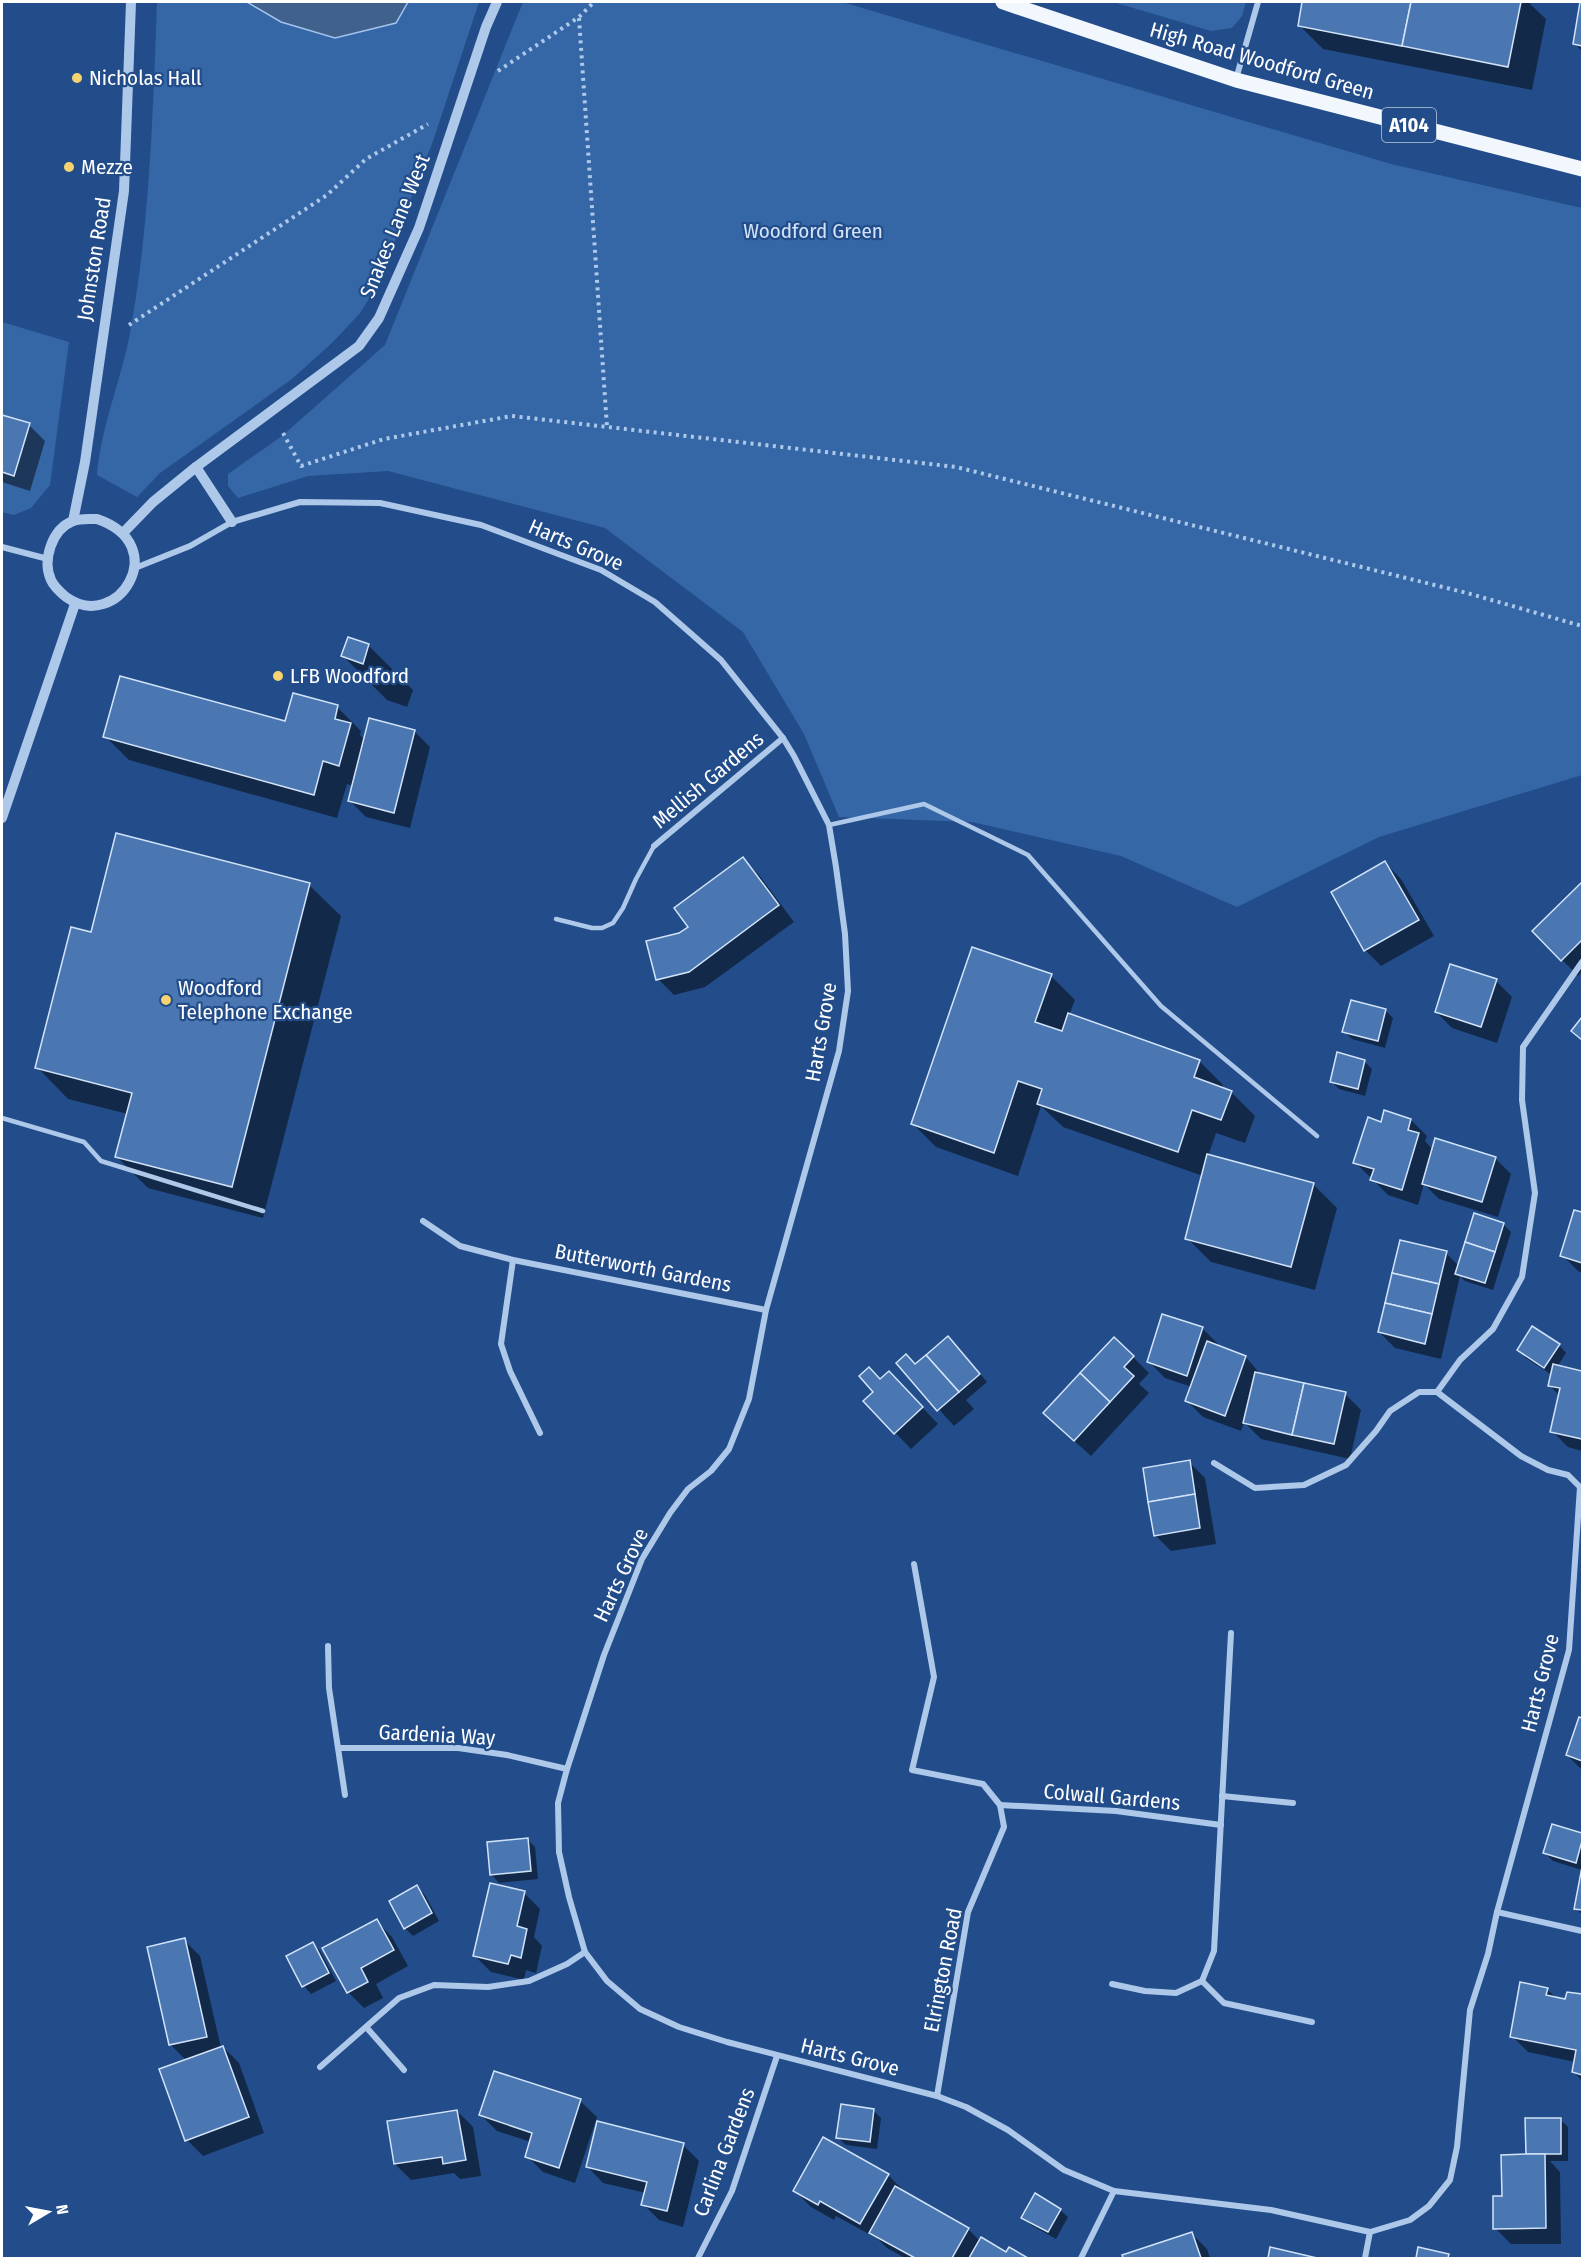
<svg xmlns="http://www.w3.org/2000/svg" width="1584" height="2260" font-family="'Fira Sans Condensed',sans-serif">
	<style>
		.green { fill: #3567a7 }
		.water { fill: #41618d; stroke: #a2c3ec; stroke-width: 1.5 }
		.shadow { fill: #0007 }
		.building { fill: #4a77b2; stroke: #d2e3f8; stroke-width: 1.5 }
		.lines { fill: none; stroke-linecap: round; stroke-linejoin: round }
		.path { stroke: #aec8ea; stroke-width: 4; stroke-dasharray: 3 4.5; stroke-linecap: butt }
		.service { stroke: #aec8ea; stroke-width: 4.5 }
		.minor { stroke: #aec8ea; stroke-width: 6 }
		.tertiary { stroke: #aec8ea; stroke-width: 10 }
		.primary { stroke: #f2f7fe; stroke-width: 15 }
		.poi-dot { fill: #f7d270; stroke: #224d8a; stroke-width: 2 }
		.labels { text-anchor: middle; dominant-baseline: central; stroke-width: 4.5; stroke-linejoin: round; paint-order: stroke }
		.shield { fill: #224d8a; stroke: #bdcadc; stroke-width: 1.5 }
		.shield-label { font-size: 20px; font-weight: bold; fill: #fff }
		.street-label { font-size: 21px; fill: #fff; stroke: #224d8a }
		.poi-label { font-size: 21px; fill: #fff; stroke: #224d8a; text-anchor: start }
		.park-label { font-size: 21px; fill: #d2e3f8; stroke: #224d8a }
	</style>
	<rect width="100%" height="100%" fill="#224d8a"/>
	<g class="green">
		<path d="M 157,2 L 479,2 L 433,141 L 382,276 L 361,312 L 332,343 L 292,379 L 160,473 L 137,497 L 97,475 C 101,426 121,381 130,333 C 150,223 153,112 157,2 Z"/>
		<polygon points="523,2 842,2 1391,164 1582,208 1582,775 1379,837 1237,907 1121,856 972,822 839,817 804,734 743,632 605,528 388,471 308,476 238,498 228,486 228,474 282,436 385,345"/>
		<polygon points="1113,2 1246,2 1242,16 1232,28 1211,31"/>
		<polygon points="2,322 69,342 50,485 31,508 14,515 2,512"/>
	</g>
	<polygon class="water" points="247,2 408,2 396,23 335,38 281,22"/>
	<g class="shadow">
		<polygon points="1304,2 1531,2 1530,4 1546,19 1532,90 1323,49 1299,25"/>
		<polygon points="1582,2 1582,51 1575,44"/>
		<polygon points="2,417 29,425 45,441 30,491 2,482"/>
		<polygon points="349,639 369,646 413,690 407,707 387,700 343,656"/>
		<polygon points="337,707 361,731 360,735 365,740 414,731 430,747 410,828 366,817 350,801 353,786 347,784 337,818 129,760 105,736 286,723"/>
		<polygon points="743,859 759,875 794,922 705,987 674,995 658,979 679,935 690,927"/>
		<polygon points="1385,863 1401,879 1434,936 1381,966 1365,950"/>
		<polygon points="1582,884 1582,971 1578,976 1534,931"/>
		<polygon points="309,885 341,916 263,1218 148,1188 117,1157 128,1114 68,1099 37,1067 92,934"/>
		<polygon points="1051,976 1075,1000 1069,1015 1199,1061 1223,1085 1222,1089 1231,1092 1255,1116 1245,1143 1216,1133 1208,1156 1313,1184 1337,1208 1315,1290 1211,1262 1187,1238 1203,1176 1063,1127 1041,1106 1018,1176 936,1147 912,1123"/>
		<polygon points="1496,981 1512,997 1497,1043 1452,1028 1436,1012"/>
		<polygon points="1386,1011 1393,1018 1385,1048 1352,1039 1344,1031"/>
		<polygon points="1364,1061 1372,1069 1365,1096 1339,1089 1331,1081"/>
		<polygon points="1411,1120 1427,1136 1425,1141 1433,1150 1495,1158 1511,1174 1498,1217 1439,1199 1424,1184 1418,1205 1388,1195 1355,1162 1382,1124"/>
		<polygon points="1575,1212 1582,1214 1582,1273 1578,1271 1562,1255"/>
		<polygon points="1503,1224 1511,1232 1493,1290 1465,1281 1460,1276 1441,1359 1395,1348 1379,1332 1446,1253 1459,1266"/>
		<polygon points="1202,1328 1218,1344 1217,1346 1246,1357 1261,1375 1345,1394 1361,1410 1350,1459 1261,1439 1244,1422 1241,1431 1203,1417 1187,1401 1192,1387 1165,1378 1149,1362"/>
		<polygon points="956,1345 987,1382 966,1400 974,1409 954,1426 898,1364 915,1366"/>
		<polygon points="1559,1345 1566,1353 1557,1367 1582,1373 1582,1451 1568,1447 1552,1431 1560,1396 1549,1385 1552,1375 1526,1358 1519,1350"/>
		<polygon points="1133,1357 1149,1373 1139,1384 1149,1393 1091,1456 1061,1429"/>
		<polygon points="881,1380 905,1389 938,1424 911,1449 865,1401 875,1392"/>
		<polygon points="1189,1462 1205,1478 1216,1544 1171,1551 1155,1535"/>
		<polygon points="1580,1718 1582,1719 1582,1770 1567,1755"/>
		<polygon points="1553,1826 1582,1835 1582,1870 1553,1861 1545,1853"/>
		<polygon points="527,1839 535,1847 538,1879 499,1883 492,1875"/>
		<polygon points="1582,1875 1582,1915 1576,1908"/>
		<polygon points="417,1887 425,1895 439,1921 413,1936 405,1928"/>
		<polygon points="524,1893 540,1909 534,1937 542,1946 536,1973 526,1970 524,1980 491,1972 475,1956"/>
		<polygon points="376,1921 392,1937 408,1966 376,1984 383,1998 364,2008 348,1992 324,1949"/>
		<polygon points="184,1940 200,1956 221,2048 223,2047 239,2063 264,2133 203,2156 187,2140 187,2061 171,2045"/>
		<polygon points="313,1944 320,1951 336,1981 311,1994 304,1986 288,1957"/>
		<polygon points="1547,1989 1557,1999 1567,2001 1568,1993 1582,1996 1582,2081 1574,2072 1575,2062 1528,2052 1512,2036"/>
		<polygon points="495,2073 580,2101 597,2117 575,2183 543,2172 527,2156 531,2142 497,2131 481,2115"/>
		<polygon points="873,2110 881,2118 877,2149 846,2145 838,2138"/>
		<polygon points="457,2111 473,2127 481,2176 460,2179 454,2173 411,2180 395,2164"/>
		<polygon points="1560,2119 1568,2127 1568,2161 1550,2161 1560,2172 1561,2244 1511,2244 1495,2228 1529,2156"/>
		<polygon points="683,2145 699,2161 683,2227 659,2220 643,2204 646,2193 603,2183 587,2166"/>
		<polygon points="888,2175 904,2191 968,2229 980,2241 1007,2254 1009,2249 1025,2258 905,2258 887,2248 878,2239 836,2216 834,2220 811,2207 795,2191"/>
		<polygon points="1060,2210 1068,2217 1056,2239 1031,2225 1023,2217"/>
		<polygon points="1191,2233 1207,2249 1210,2258 1125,2258 1124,2256"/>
		<polygon points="1271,2249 1311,2258 1269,2258"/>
		<polygon points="1419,2249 1448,2255 1451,2258 1418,2258"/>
	</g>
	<g class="building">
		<polygon points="1302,2 1411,2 1402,46 1298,26"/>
		<polygon points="1411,2 1521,2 1508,67 1402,46"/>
		<polygon points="1580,2 1582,2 1582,46 1573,44"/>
		<polygon points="2,415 30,423 14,476 2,472"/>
		<polygon points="348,637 369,644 363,664 341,656"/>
		<polygon points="120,676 285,721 293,693 338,705 335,719 351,723 339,766 323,761 314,795 103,737"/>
		<polygon points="369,718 415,730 394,813 348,801"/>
		<polygon points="116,833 310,883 232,1187 115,1157 132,1093 35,1068 71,927 91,932"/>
		<polygon points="743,857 779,905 689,972 656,980 646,941 679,933 688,927 674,908"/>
		<polygon points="1385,861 1419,920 1364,951 1331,892"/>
		<polygon points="1582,882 1582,940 1561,961 1532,931"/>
		<polygon points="972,947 1052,974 1035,1022 1062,1031 1068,1013 1200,1060 1194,1077 1232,1091 1221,1120 1192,1110 1178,1152 1037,1104 1042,1089 1018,1081 994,1153 911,1124"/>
		<polygon points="1450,964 1497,979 1481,1027 1435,1012"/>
		<polygon points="1351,1000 1386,1009 1378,1041 1342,1032"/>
		<polygon points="1582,1017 1582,1040 1571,1031"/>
		<polygon points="1337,1052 1365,1060 1358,1089 1330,1082"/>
		<polygon points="1384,1110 1411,1119 1408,1130 1419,1133 1402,1190 1370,1180 1374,1169 1353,1163 1368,1117 1381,1122"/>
		<polygon points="1435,1138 1496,1157 1482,1202 1422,1184"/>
		<polygon points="1207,1154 1314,1183 1291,1267 1185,1239"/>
		<polygon points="1574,1210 1582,1212 1582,1263 1560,1256"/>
		<polygon points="1474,1213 1504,1223 1495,1252 1465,1242"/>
		<polygon points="1400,1240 1447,1251 1439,1284 1392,1273"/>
		<polygon points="1465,1242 1495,1252 1485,1283 1455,1274"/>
		<polygon points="1392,1273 1439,1284 1432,1314 1385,1303"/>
		<polygon points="1385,1303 1432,1314 1425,1344 1378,1332"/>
		<polygon points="1162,1314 1203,1327 1187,1376 1147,1362"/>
		<polygon points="1532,1326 1560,1344 1544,1368 1517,1350"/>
		<polygon points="948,1336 980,1374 959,1392 926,1355"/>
		<polygon points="1114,1337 1134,1356 1124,1367 1134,1376 1110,1402 1080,1373"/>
		<polygon points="1207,1341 1246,1356 1225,1416 1185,1401"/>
		<polygon points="906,1354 915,1364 926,1355 959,1392 937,1411 896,1363"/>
		<polygon points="1553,1364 1582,1371 1582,1439 1550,1432 1560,1388 1548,1386"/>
		<polygon points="869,1367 880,1379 889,1371 923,1407 894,1434 863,1401 873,1392 859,1376"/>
		<polygon points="1255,1372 1304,1383 1292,1435 1243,1423"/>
		<polygon points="1080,1373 1110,1402 1074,1441 1043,1413"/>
		<polygon points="1304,1383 1346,1392 1334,1444 1292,1435"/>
		<polygon points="1190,1460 1195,1494 1148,1502 1143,1468"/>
		<polygon points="1195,1494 1200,1528 1154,1536 1148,1502"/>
		<polygon points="1579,1717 1582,1718 1582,1761 1566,1755"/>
		<polygon points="1552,1824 1582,1833 1582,1841 1576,1863 1543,1853"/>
		<polygon points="528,1838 531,1871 490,1875 487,1842"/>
		<polygon points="1582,1867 1582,1910 1574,1909"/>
		<polygon points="490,1883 525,1891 517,1926 527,1929 521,1958 511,1955 508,1964 473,1956"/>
		<polygon points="417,1885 432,1913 404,1929 389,1901"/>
		<polygon points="377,1919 394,1950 361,1968 368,1982 347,1993 322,1948"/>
		<polygon points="185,1938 207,2037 169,2045 147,1947"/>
		<polygon points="313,1942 329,1973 302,1987 286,1956"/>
		<polygon points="1520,1982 1548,1988 1546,1995 1565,1999 1567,1992 1582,1994 1582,2075 1572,2072 1576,2050 1510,2037"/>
		<polygon points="223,2046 249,2117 185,2141 159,2069"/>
		<polygon points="494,2071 581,2099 559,2168 525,2157 532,2133 479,2115"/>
		<polygon points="841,2104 874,2109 870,2142 836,2138"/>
		<polygon points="457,2110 466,2160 443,2164 442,2157 394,2164 387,2121"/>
		<polygon points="1525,2118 1561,2118 1561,2154 1526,2154"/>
		<polygon points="597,2121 684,2143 667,2211 641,2205 647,2182 586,2167"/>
		<polygon points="823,2137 889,2174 860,2224 820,2201 818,2205 793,2191"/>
		<polygon points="1526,2154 1545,2154 1546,2228 1493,2229 1493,2196 1502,2196 1501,2155"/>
		<polygon points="895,2186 969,2228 952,2258 915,2258 869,2233"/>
		<polygon points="1035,2193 1061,2209 1048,2232 1021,2218"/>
		<polygon points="1192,2232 1201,2258 1123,2258 1122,2255"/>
		<polygon points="981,2237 1006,2252 1009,2247 1028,2258 969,2258"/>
		<polygon points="1270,2247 1317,2258 1268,2258"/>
		<polygon points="1418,2247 1449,2254 1448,2258 1416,2258"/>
	</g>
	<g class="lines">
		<g class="path">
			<polyline points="579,18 607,427"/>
			<polyline points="498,71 579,17 594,2"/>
			<polyline points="129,325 327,195 366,159 428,124"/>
			<polyline points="283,433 301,466 384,439 512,416 956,467 1467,593 1582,626"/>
		</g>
		<g class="service">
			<polyline points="829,825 924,804 1028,855 1161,1006 1317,1136"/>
			<polyline points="556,919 592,928 602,928 613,923 623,908 636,879 654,846"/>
			<polyline points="2,1118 84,1142 101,1161 263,1211"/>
		</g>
		<g class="minor">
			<polyline points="1236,79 1258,2"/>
			<polyline points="2,547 48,559"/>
			<polyline points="135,568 190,546 232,522 300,502 380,503 481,525 601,570 655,602 721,660 783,738 794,756 829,825 836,867 845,934 848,991 839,1051 766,1310 749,1399 729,1449 711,1471 688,1489 670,1513 642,1559 604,1655 567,1769 558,1803 559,1852 569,1897 585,1952 607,1981 640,2009 679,2027 727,2042 937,2096 966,2107 1008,2130 1064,2170 1114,2191 1271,2210 1370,2232 1410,2220 1429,2206 1450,2180 1457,2147 1470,2010 1488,1954 1497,1912 1569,1650 1580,1487 1568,1475 1548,1470 1521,1456 1437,1392 1419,1392 1390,1411 1376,1431 1346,1465 1304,1485 1255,1488 1214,1463"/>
			<polyline points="654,846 783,738"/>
			<polyline points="423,1221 460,1246 513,1260 766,1310"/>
			<polyline points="513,1260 501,1344 510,1371 540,1433"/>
			<polyline points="1437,1392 1460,1360 1493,1329 1522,1277 1535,1193 1522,1100 1523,1047 1582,962"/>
			<polyline points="914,1564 934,1677 912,1770 983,1784 1000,1805 1004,1827 968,1912 937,2096"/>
			<polyline points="328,1646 329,1688 345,1795"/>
			<polyline points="339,1748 458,1748 507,1755 567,1769"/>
			<polyline points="1222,1796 1293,1803"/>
			<polyline points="1000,1805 1116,1811 1221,1825"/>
			<polyline points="1497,1912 1582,1931"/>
			<polyline points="1202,1981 1224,2003 1312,2022"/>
			<polyline points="1112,1984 1145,1991 1176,1993 1202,1981 1214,1951 1231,1633"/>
			<polyline points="367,2028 404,2070"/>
			<polyline points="320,2067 399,1998 434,1985 488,1987 529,1981 567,1964 585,1952"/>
			<polyline points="698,2258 732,2191 777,2056"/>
			<polyline points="1081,2258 1114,2191"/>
			<polyline points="1365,2258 1370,2232"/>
		</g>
		<g class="tertiary">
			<polyline points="196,467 232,522"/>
			<path d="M 97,519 C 174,545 117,634 66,597 C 60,592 54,587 51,580 C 42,560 52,529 73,521 C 80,518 90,519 97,519 Z"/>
			<polyline points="73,521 85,462 124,191 131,2"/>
			<polyline points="123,533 153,502 196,467 359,346 379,318 419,228 486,27 497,2"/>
			<polyline points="2,818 75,604"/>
		</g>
		<polyline class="primary" points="1003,2 1236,80 1582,169"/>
	</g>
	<g class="poi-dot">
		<circle cx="77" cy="78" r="6"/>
		<circle cx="69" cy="167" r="6"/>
		<circle cx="278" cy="676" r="6"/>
		<circle cx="166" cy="1000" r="6"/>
	</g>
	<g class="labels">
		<rect class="shield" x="1382" y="108" width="54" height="34" rx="4.5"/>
		<g class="shield-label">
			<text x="1409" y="125">A104</text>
		</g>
		<g class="street-label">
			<text transform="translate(1262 61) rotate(16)">High Road Woodford Green</text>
			<text transform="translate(395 226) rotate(-68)">Snakes Lane West</text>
			<text transform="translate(94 259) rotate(-81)">Johnston Road</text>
			<text transform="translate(576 545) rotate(23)">Harts Grove</text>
			<text transform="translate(708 780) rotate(-40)">Mellish Gardens</text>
			<text transform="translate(821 1032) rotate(-80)">Harts Grove</text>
			<text transform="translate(643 1268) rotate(11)">Butterworth Gardens</text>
			<text transform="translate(621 1575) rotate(-65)">Harts Grove</text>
			<text transform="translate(1540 1683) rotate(-76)">Harts Grove</text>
			<text transform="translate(437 1735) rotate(3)">Gardenia Way</text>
			<text transform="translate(1112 1797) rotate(5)">Colwall Gardens</text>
			<text transform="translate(943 1970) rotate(-79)">Elrington Road</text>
			<text transform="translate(850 2057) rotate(14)">Harts Grove</text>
			<text transform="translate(724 2152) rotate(-69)">Carlina Gardens</text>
		</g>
		<g class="poi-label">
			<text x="89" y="78">Nicholas Hall</text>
			<text x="81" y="167">Mezze</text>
			<text x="290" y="676">LFB Woodford</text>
			<text x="178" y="988">Woodford<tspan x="178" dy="24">Telephone Exchange</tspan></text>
		</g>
		<g class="park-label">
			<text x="813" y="231">Woodford Green</text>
		</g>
	</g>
	<rect width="1584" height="2260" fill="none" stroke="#ffffff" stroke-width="6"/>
	<g transform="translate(48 2212) rotate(80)" stroke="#224d8a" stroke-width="4.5" paint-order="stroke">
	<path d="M0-4.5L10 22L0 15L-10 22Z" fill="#ffffff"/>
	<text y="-9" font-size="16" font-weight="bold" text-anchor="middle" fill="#ffffff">N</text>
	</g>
</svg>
